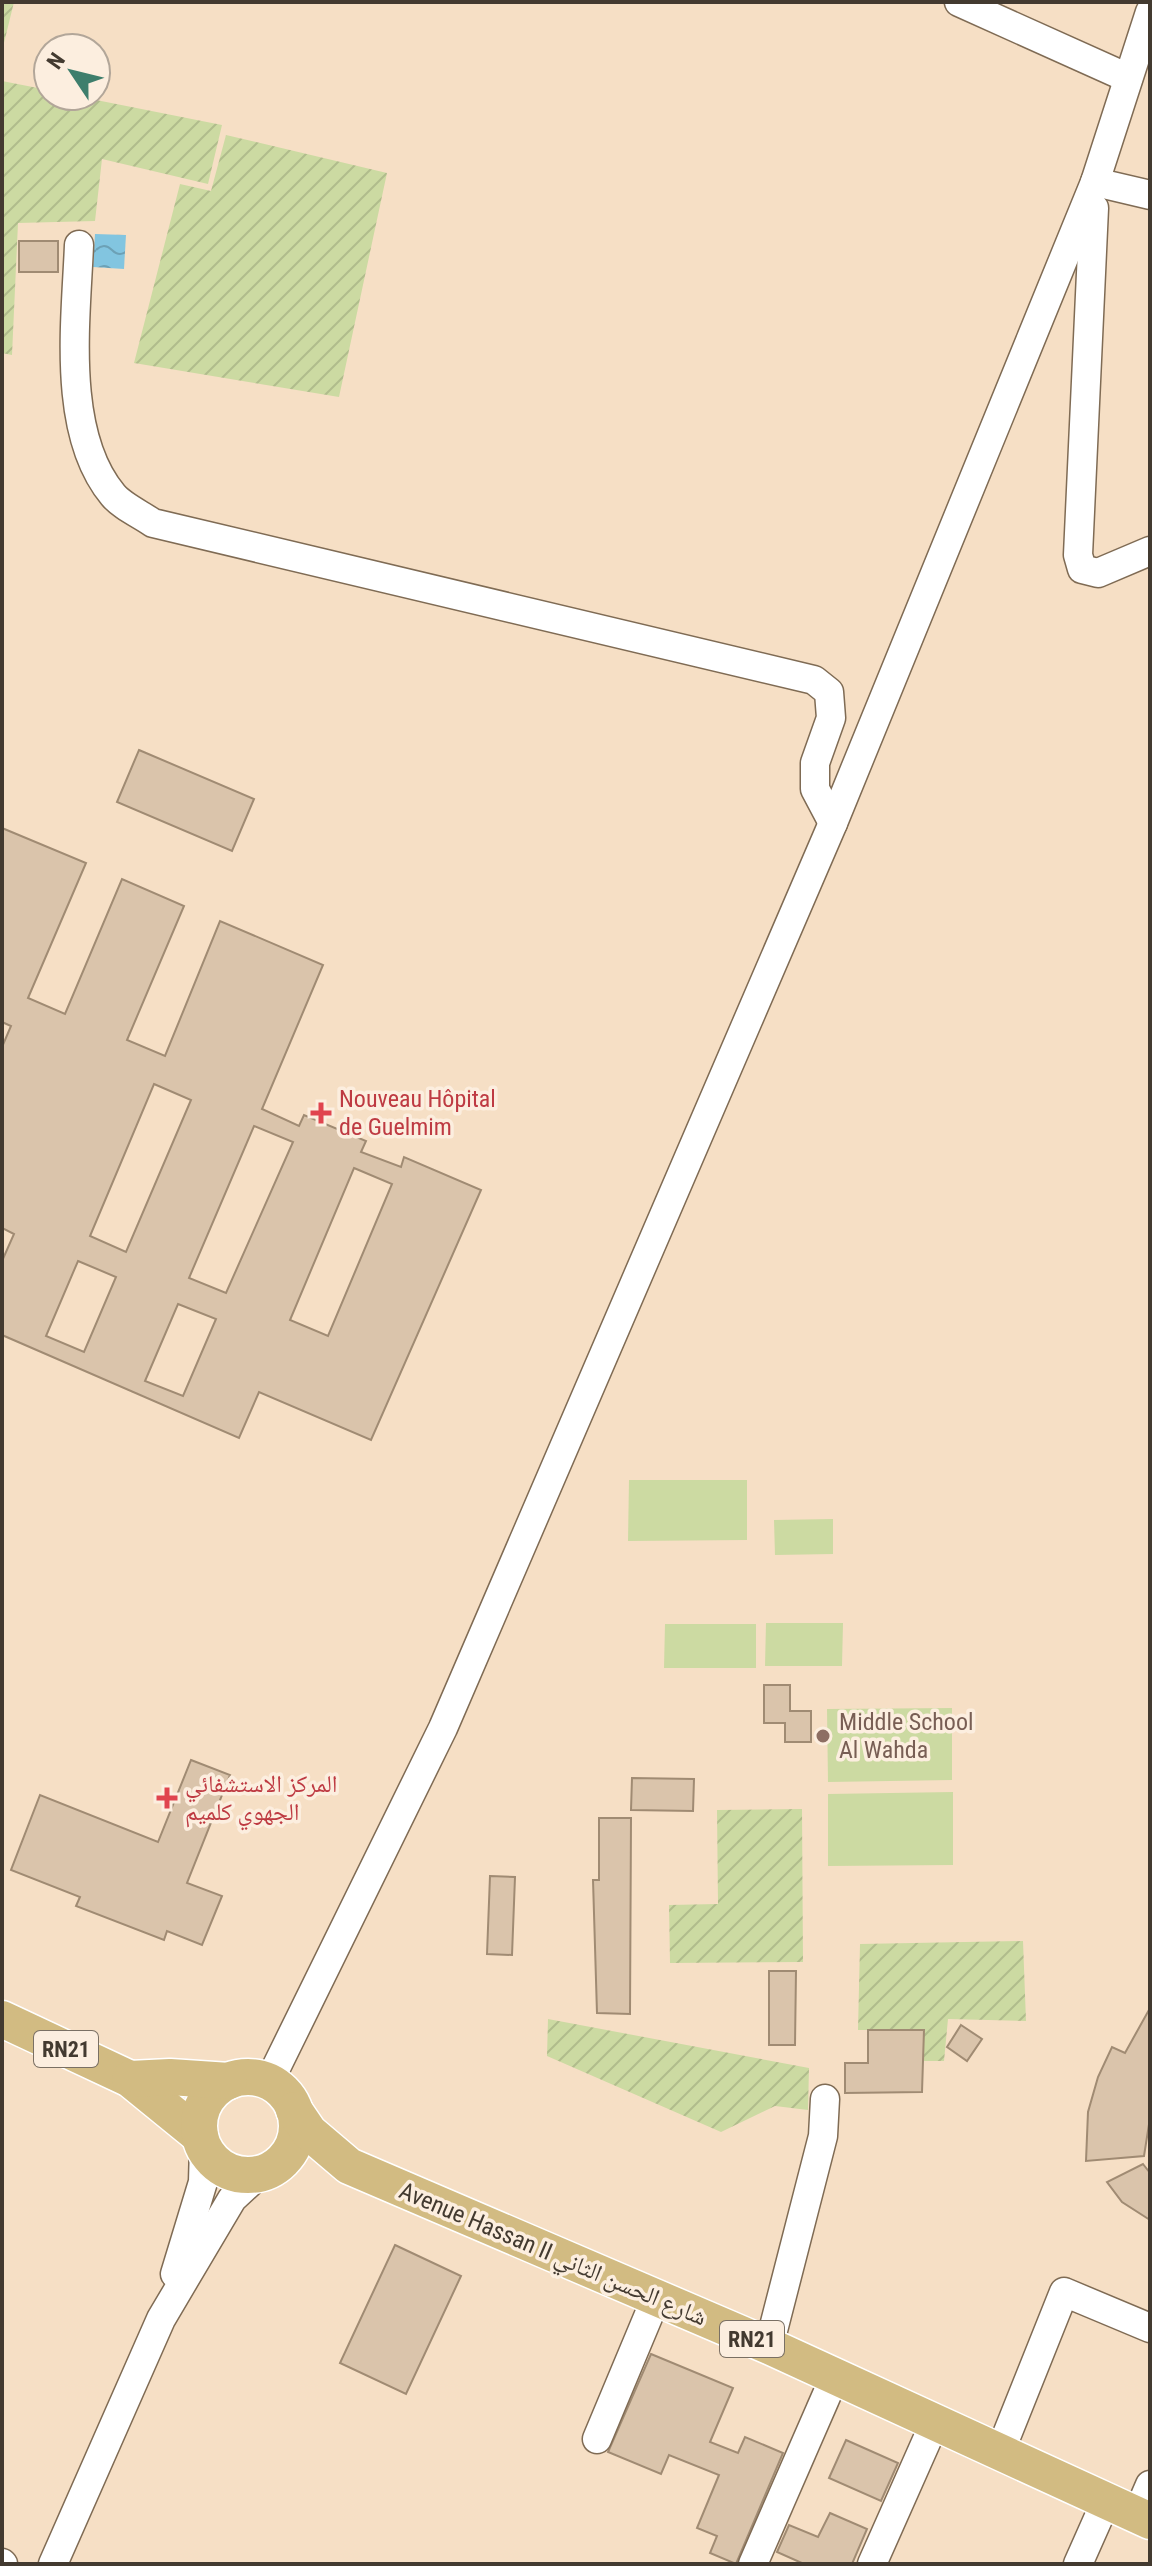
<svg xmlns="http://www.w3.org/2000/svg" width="1152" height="2566" font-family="'Roboto Condensed','Noto Naskh Arabic',sans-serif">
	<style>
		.grass { fill: #ccdaa2 }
		.garden { fill: url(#garden-furrows) }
		.water { fill: url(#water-waves) }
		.building { fill: #dac4ab; stroke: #a08b73; stroke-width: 2; fill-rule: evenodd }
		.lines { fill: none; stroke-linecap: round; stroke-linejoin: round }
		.minor-casing { stroke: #7f6b54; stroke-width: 31 }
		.major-casing { stroke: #fff; stroke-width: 39 }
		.minor { stroke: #fff; stroke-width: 28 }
		.major { stroke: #d2bb82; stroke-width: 36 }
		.health-dot { fill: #e0444e; stroke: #fceedf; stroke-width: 3 }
		.education-dot { fill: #8d6e63; stroke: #fceedf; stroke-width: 3 }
		.labels { text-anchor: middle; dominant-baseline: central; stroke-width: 7; stroke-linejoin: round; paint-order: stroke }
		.shield { fill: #fceedf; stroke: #7a7064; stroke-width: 2 }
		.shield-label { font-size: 22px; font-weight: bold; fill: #433a30 }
		.health-label { font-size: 24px; fill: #be3a42; stroke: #fceedf; text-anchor: start }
		.education-label { font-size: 24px; fill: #785e54; stroke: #fceedf; text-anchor: start }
		.street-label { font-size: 24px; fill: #433a30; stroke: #fceedf }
	</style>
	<defs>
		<pattern id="garden-furrows" width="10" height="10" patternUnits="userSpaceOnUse" patternTransform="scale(2)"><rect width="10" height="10" fill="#ccdaa2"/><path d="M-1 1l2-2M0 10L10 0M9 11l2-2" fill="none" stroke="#b0bc8c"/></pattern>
		<pattern id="water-waves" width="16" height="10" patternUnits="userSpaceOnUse" patternTransform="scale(2)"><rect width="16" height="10" fill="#82c5e0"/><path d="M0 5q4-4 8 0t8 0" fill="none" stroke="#6ca1b6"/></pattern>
	</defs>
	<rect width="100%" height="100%" fill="#f6dfc5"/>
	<g class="grass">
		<polygon points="629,1480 747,1480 747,1540 628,1541"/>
		<polygon points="833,1519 833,1554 775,1555 774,1520"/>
		<polygon points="766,1623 843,1623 842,1666 765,1666"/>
		<polygon points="665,1624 756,1624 756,1668 664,1668"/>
		<polygon points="952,1708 952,1780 828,1782 827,1709"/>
		<polygon points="953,1792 953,1865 828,1866 828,1794"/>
	</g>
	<g class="garden">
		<polygon points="2,2 14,2 2,51"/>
		<polygon points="2,81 48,90 48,96 76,96 222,125 208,184 102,159 95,221 18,223 12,355 2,353"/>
		<polygon points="226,135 387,173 339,397 134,363 180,184 211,191"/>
		<polygon points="802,1809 803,1962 670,1963 669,1905 718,1904 717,1810"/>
		<polygon points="1023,1941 1026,2021 948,2019 944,2061 923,2061 924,2030 858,2030 860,1944"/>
		<polygon points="548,2019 809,2068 808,2110 775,2106 721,2132 547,2056"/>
	</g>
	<polygon class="water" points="95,234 126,235 124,269 93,267"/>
	<g class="building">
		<rect x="19" y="241" width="39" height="31"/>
		<polygon points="139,750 254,799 232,851 117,802"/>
		<path d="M 2,828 L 86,863 L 28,998 L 65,1014 L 122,879 L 184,906 L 127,1040 L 165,1056 L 220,921 L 323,965 L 262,1109 L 299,1126 L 304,1115 L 366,1141 L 361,1152 L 401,1167 L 404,1157 L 481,1190 L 371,1440 L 259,1392 L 239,1438 L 2,1335 L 2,1261 L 14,1234 L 2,1228 L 2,1047 L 11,1026 L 2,1022 ZM 154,1084 L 191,1100 L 126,1252 L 90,1236 ZM 254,1126 L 293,1142 L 226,1293 L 189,1278 ZM 354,1168 L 392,1184 L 328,1336 L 290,1320 ZM 78,1261 L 116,1277 L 84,1352 L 46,1336 ZM 178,1304 L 216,1319 L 183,1396 L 145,1381 Z"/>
		<polygon points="764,1685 790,1685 790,1711 811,1711 811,1742 785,1742 785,1723 764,1723"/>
		<polygon points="191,1760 230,1775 187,1883 222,1896 202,1945 167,1931 164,1940 76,1906 80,1897 11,1870 40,1795 158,1842"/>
		<polygon points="632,1778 694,1779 693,1811 631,1810"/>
		<polygon points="599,1818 631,1818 630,2014 597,2013 593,1880 599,1880"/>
		<polygon points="490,1876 515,1877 512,1955 487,1954"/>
		<polygon points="769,1971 796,1971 795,2045 769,2045"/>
		<polygon points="1150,2008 1150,2118 1144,2156 1086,2161 1088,2112 1098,2077 1112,2047 1125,2053"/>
		<polygon points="961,2025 982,2039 967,2061 947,2047"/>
		<polygon points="868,2030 924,2030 922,2092 845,2093 845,2063 868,2063"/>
		<polygon points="1143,2164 1150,2173 1150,2220 1122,2202 1107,2182"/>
		<polygon points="395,2245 461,2276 406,2394 340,2363"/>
		<polygon points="651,2354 733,2388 710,2442 738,2453 745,2437 783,2453 736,2564 710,2553 717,2536 697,2528 719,2475 669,2455 661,2474 608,2452"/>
		<polygon points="846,2440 898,2463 881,2501 829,2478"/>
		<polygon points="830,2513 867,2529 852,2564 804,2564 777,2552 789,2525 818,2537"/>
	</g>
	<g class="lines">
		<g class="minor-casing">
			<g id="minor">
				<polyline points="959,2 1128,78"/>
				<polyline points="1095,182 1150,195"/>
				<polyline points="1094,208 1078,555 1082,569 1098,573 1150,551"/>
				<path d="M 79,245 C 76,320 61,433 113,495 C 122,506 140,514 153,523 L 814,680 L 829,692 L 831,718 L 815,763 L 815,789 L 833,823"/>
				<polyline points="269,2082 443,1728 833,823 1095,182 1150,12"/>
				<polyline points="175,2274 203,2182 204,2147"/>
				<polyline points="769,2346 823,2136 825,2099"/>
				<polyline points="597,2439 656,2298"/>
				<polyline points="1000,2452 1064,2292 1150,2328"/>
				<polyline points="1137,2515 1150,2485"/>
				<polyline points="2,2563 3,2564"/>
				<polyline points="53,2564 161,2319 232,2199 260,2173"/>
				<polyline points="753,2564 835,2376"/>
				<polyline points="872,2564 935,2422"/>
				<polyline points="1078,2564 1106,2501"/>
			</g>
		</g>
		<g class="major-casing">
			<g id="major">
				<polyline points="2,2019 130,2079 200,2136"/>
				<circle cx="248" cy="2126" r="49"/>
				<polyline points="130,2079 170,2077 229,2081"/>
				<polyline points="294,2110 309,2132 349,2166 769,2346 1150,2521"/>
			</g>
		</g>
		<use href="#minor" class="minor"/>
		<use href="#major" class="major"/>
	</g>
	<g class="health-dot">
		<path d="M317 1101h8v8h8v8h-8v8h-8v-8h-8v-8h8z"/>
		<path d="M163 1786h8v8h8v8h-8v8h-8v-8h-8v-8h8z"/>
	</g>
	<circle class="education-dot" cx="823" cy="1736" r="8"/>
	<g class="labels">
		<g class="shield">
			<rect x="34" y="2031" width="64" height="36" rx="6"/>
			<rect x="720" y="2321" width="64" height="36" rx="6"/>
		</g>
		<g class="shield-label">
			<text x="66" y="2049">RN21</text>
			<text x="752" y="2339">RN21</text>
		</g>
		<g class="health-label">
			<text x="339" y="1099">Nouveau Hôpital<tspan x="339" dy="28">de Guelmim</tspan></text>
			<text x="185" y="1784">المركز الاستشفائي<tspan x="185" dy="28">الجهوي كلميم</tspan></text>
		</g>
		<g class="education-label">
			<text x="839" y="1722">Middle School<tspan x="839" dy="28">Al Wahda</tspan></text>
		</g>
		<g class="street-label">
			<text transform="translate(553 2254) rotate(23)">Avenue Hassan II شارع الحسن الثاني</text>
		</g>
	</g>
	<rect width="1152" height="2566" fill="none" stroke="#433a30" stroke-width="8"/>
	<g transform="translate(72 72) rotate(305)"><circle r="38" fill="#fceedf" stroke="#b2a699" stroke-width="2"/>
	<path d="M0-6L14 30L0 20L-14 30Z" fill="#3e7e6c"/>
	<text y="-12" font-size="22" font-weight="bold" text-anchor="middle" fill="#433a30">N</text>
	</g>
</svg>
